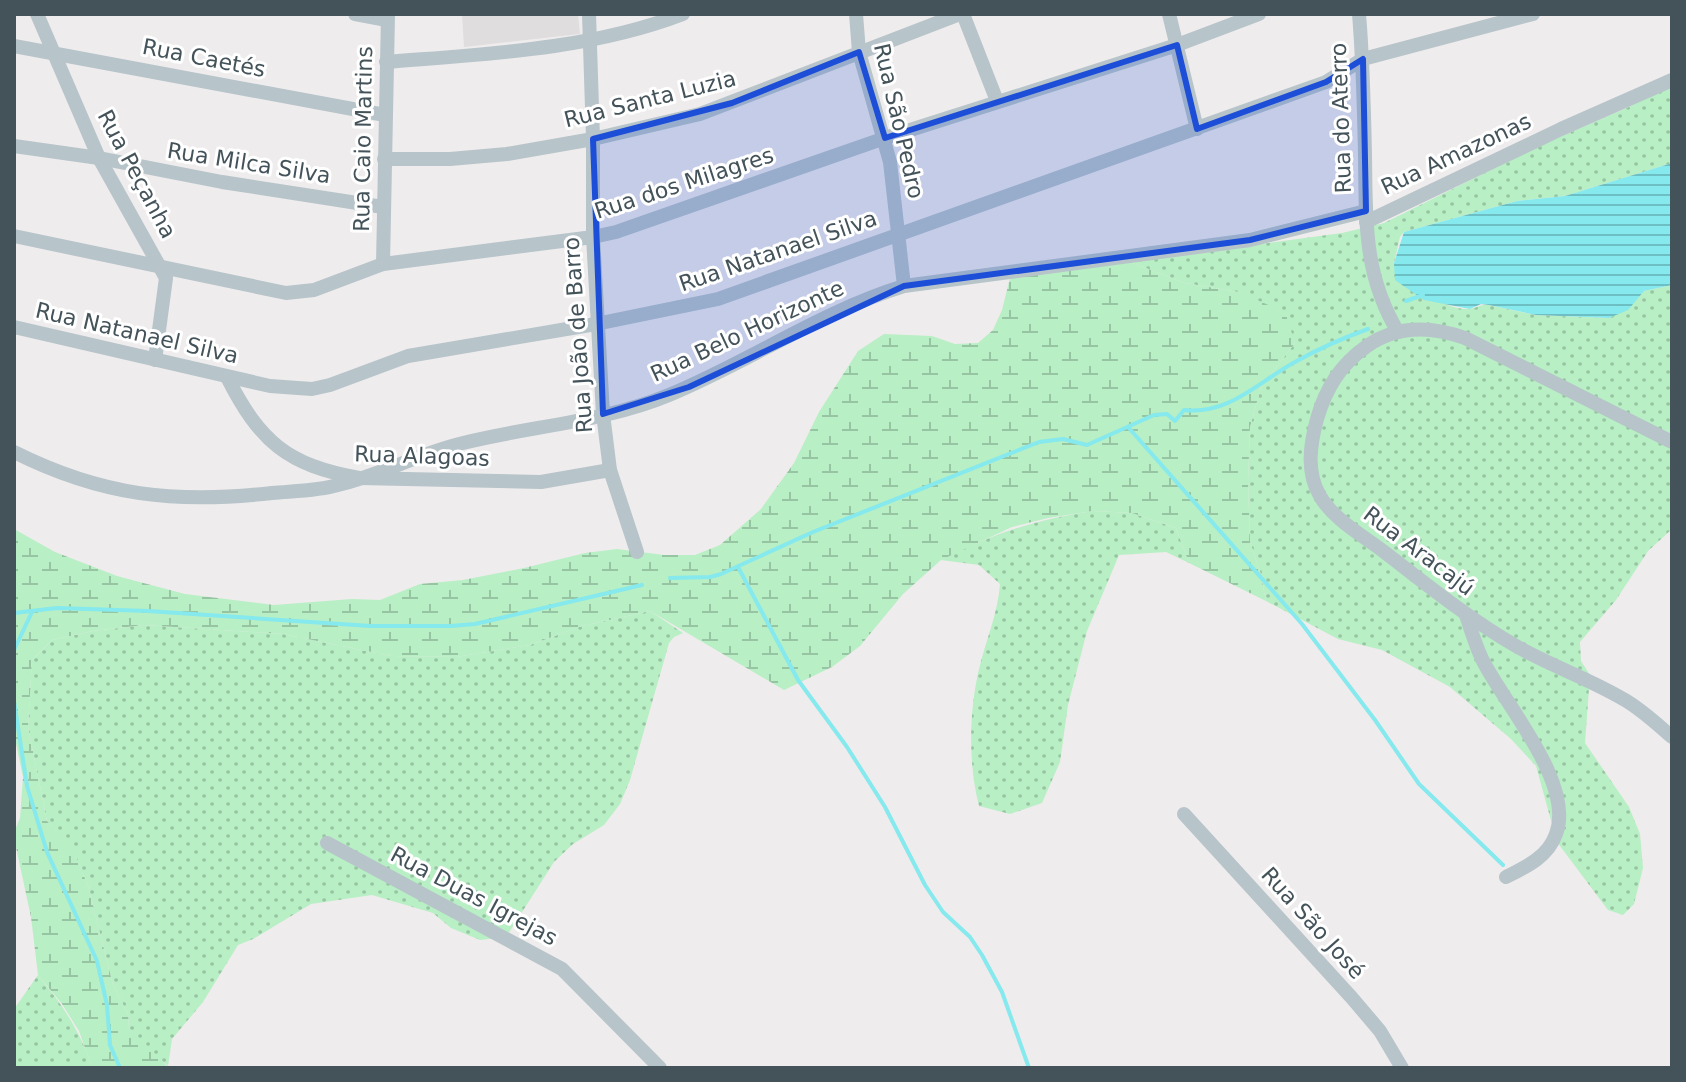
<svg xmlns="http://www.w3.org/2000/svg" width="1686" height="1082" font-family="'DejaVu Sans',sans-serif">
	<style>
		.education { fill: #e0dddf }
		.grass { fill: url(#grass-dots) }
		.wetland { fill: url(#wetland-marsh) }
		.water { fill: url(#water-rules) }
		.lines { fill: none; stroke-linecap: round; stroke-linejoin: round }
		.stream { stroke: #85e9ed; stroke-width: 4 }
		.minor { stroke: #b7c4ca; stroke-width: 14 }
		.marked { fill: #1d4ed8; fill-opacity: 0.2; stroke: #1d4ed8; stroke-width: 6; stroke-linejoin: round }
		.labels { text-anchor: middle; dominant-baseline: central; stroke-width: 6; stroke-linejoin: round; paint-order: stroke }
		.street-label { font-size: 22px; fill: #44535a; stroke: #fff }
	</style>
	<defs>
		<pattern id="grass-dots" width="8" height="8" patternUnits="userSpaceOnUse" patternTransform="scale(2)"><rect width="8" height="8" fill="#b8efc4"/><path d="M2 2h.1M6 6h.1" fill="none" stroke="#97c4a2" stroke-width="1.8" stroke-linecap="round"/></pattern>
		<pattern id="wetland-marsh" width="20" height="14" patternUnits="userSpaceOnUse" patternTransform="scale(2)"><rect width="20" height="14" fill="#b8efc4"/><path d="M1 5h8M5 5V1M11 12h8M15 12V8" fill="none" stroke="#97c4a2"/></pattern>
		<pattern id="water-rules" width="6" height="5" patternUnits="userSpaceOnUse" patternTransform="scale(2)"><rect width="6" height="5" fill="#85e9ed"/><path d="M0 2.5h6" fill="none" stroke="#6ebfc3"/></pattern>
	</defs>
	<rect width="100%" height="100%" fill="#efeced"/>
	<polygon class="education" points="462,14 578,14 580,34 464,47"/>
	<g class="grass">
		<path d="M 1672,83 L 1672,163 L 1565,196 L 1517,201 L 1404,232 L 1400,237 L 1394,263 C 1415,281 1440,311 1470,309 C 1477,308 1481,304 1489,305 L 1535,315 L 1609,318 L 1644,291 L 1672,285 L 1672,529 L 1648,551 L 1616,600 L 1580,642 L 1581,661 L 1590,675 L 1585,743 L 1629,807 L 1640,834 L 1643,868 L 1634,904 L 1623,915 L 1608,910 L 1557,842 L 1536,766 L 1511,739 L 1450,687 L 1382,650 L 1338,639 L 1266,601 L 1260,571 L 1250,542 L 1248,481 L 1250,427 L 1261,387 L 1295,343 L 1238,292 L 1185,283 L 1130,262 L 1342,233 L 1384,223 L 1537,147 L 1631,106 Z"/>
		<path d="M 1093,511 L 1132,513 L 1176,528 L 1189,563 L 1166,552 L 1119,555 L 1087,631 L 1068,705 L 1060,762 L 1042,803 L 1010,814 L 979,806 C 968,763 969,712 979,669 C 986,640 998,613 1000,584 L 979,565 L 941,560 C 995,533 1034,520 1093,511 Z"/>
		<polygon points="650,611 683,633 674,637 669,643 630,780 620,804 604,825 573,844 554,862 506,937 480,940 451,928 433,913 372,895 311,904 253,939 238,945 203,1002 172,1039 168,1066 142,1044 129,1028 128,1014 113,985 88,886 73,850 47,821 28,727 32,660 52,640 93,631 144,625 283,634 391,656 456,657 530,645 582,626"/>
		<path d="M 38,975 C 62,1004 81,1032 92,1068 L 14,1068 L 14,1009 Z"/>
	</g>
	<polygon class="wetland" points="1130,262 1185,283 1238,292 1285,312 1295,343 1261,387 1250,427 1248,481 1250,542 1260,571 1266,601 1189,563 1176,528 1132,513 1093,511 1048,518 1012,527 941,560 903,594 860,646 832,667 784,690 650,611 582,626 530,645 456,657 391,656 283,634 144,625 93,631 52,640 32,660 28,727 47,821 73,849 88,886 113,985 128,1014 129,1028 169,1068 92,1068 79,1031 62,1004 38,975 31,917 14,838 14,832 20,818 23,777 14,734 14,529 55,552 117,576 185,594 274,605 352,599 380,600 420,584 463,580 524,568 585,553 617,549 664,555 695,555 720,545 761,509 794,463 819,412 858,351 884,334 932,336 955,344 978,343 993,330 1002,310 1010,278"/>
	<polygon class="water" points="1672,163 1672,285 1644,291 1628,310 1609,318 1536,315 1489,305 1481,304 1470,309 1424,300 1395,280 1394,263 1404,232 1517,201 1565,196"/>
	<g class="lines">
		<g class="stream">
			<polyline points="1406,301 1423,295"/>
			<polyline points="1128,427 1302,624 1375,720 1419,784 1503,865"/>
			<polyline points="738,567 798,680 847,747 885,807 925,885 943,912 970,937 982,955 1002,992 1029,1068"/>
			<path d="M 670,578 L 710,577 L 721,574 L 813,532 L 1039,442 L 1063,439 L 1087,445 L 1154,415 L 1167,414 L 1175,421 L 1184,410 C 1229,415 1258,382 1295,362 C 1318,349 1343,338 1368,329"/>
			<polyline points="14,613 57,608 148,611 370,626 451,626 475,624 642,585"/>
			<polyline points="14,650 32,612"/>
			<polyline points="14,701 27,786 47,852 97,961 107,1005 110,1045 120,1068"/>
		</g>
		<g class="minor">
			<polyline points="37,14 99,158 166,278 155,360"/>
			<polyline points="355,14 387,20"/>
			<polyline points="589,14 593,139 593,237 603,414 610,470 637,552"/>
			<polyline points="856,14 859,52 890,162 904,286"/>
			<polyline points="963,14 997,101"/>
			<polyline points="1169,14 1197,129"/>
			<path d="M 1359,14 C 1363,61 1364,107 1365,155 C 1366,219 1363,274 1398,332"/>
			<polyline points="14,46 385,115"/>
			<path d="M 386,62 C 485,54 589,50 683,14"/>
			<polyline points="14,146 99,158 222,182 383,207"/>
			<polyline points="384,159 450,159 507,154 593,139 700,114 960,14"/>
			<polyline points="1366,222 1561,129 1672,80"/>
			<polyline points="14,236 286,293 314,290 383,264 593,237 616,232 885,138 1177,45 1259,14"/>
			<polyline points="383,264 388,14"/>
			<polyline points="14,327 270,386 312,389 330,385 408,356 596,324 718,299 1326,82 1363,59 1533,14"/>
			<path d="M 227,377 C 260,442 287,465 359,478 L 541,482 L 610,470"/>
			<path d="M 1672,442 L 1465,338 C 1431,326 1397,325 1367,346 C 1340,365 1326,388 1317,419 C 1310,445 1306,472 1320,496 C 1333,519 1362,535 1383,551 C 1426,584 1469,619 1516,646 C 1551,666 1590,679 1625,700 C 1642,710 1657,724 1672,737"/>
			<path d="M 14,452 C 102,496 175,504 272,493 C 293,491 317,491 338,485 C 381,475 420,453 463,443 C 531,426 604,422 669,395 C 749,362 822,311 904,286 L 1250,240 L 1366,211"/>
			<path d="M 1466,615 C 1471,630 1476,647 1483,661 C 1506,706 1575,784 1556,834 C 1548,857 1526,867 1506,877"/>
			<polyline points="1184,814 1352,998 1380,1031 1402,1068"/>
			<polyline points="327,843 562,969 660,1068"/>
		</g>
	</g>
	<path class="marked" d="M 1177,45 L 1197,129 L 1326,82 L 1363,59 L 1366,211 L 1250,240 L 904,286 L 689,387 L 603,414 L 593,139 L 732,103 L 859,52 L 885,138 Z"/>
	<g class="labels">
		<g class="street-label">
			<text transform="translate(204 58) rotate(11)">Rua Caetés</text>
			<text transform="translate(650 99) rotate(-14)">Rua Santa Luzia</text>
			<text transform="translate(1341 118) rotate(-92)">Rua do Aterro</text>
			<text transform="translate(899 121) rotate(77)">Rua São Pedro</text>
			<text transform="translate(363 139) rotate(-89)">Rua Caio Martins</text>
			<text transform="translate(1456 154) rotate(-25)">Rua Amazonas</text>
			<text transform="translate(249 163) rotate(9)">Rua Milca Silva</text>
			<text transform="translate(137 174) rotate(62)">Rua Peçanha</text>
			<text transform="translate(684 183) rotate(-18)">Rua dos Milagres</text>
			<text transform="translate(778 251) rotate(-19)">Rua Natanael Silva</text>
			<text transform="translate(747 331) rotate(-25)">Rua Belo Horizonte</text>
			<text transform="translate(137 333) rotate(13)">Rua Natanael Silva</text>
			<text transform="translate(578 335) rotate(-94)">Rua João de Barro</text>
			<text transform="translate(422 456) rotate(2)">Rua Alagoas</text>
			<text transform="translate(1419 551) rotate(37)">Rua Aracajú</text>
			<text transform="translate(474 896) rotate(28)">Rua Duas Igrejas</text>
			<text transform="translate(1313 923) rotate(48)">Rua São José</text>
		</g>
	</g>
	<rect width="1686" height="1082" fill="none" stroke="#44535a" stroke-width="32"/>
</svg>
